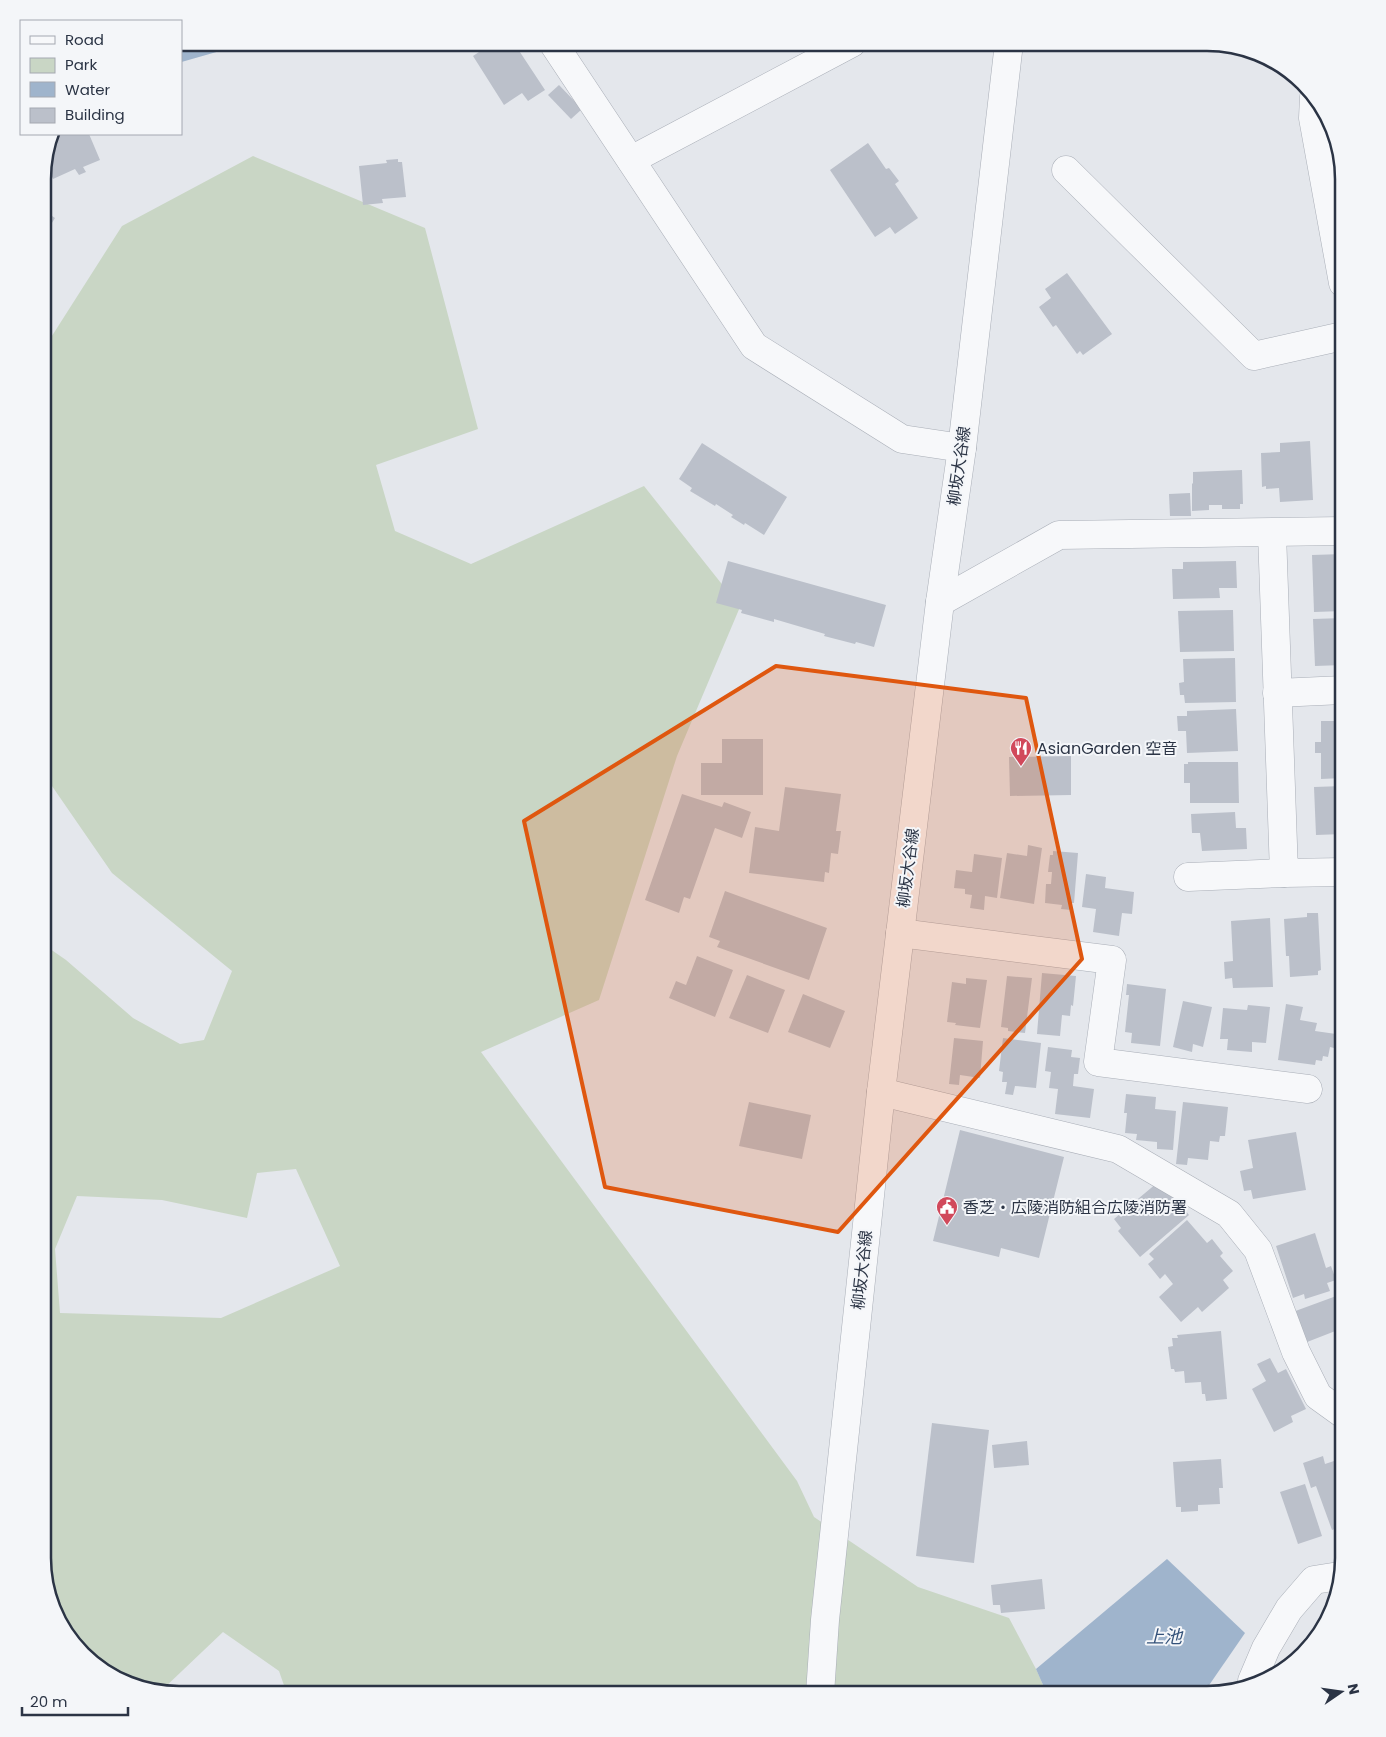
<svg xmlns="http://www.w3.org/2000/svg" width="1386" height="1737" font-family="Poppins,'Noto Sans JP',sans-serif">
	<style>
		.green { fill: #c9d6c5; fill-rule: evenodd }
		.water { fill: #9fb4cc }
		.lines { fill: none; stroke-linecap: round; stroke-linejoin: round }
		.stream { stroke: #9fb4cc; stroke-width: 10 }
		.building { fill: #bbc0ca }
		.minor-casing { stroke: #a9aeb7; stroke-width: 29 }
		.tertiary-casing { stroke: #a9aeb7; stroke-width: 29 }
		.minor { stroke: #f7f8fa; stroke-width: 28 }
		.tertiary { stroke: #f7f8fa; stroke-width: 28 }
		.marked { fill: #df570f; fill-opacity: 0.2; stroke: #df570f; stroke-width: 4; stroke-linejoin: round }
		.labels { text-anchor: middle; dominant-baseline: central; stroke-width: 4; stroke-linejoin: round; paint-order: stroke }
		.street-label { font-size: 16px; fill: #2b3445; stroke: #f4f6f9 }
		.poi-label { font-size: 16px; fill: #2b3445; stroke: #f4f6f9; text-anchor: start }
		.water-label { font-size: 18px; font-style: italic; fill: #34527a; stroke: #f4f6f9 }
		.rim { fill: none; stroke: #2b3445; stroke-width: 2.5 }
	</style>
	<rect width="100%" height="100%" fill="#e4e7ec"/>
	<path class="green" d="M 253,156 L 425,228 L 478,429 L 376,465 L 395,531 L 471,564 L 644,486 L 740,607 L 677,756 L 599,1000 L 481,1052 L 797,1481 L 814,1517 L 918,1587 L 1009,1618 L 1036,1669 L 1047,1694 L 287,1694 L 279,1671 L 223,1632 L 162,1690 L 111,1676 L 66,1634 L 43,1557 L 43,944 L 66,960 L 133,1018 L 180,1044 L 204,1040 L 232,971 L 112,873 L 43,773 L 43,350 L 122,226 ZM 296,1169 L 340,1266 L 221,1318 L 60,1313 L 55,1249 L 77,1196 L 162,1200 L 247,1218 L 257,1173 Z"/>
	<polygon class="water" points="1167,1559 1245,1633 1203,1694 1047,1694 1036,1669"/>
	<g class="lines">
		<g class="stream">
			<polyline points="396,43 400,43"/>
			<polyline points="181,57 230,43"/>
		</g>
	</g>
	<g class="building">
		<polygon points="502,43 514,43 545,90 528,101 522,93 504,105 473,56 488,46 490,50"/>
		<polygon points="559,85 582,109 571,119 548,95"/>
		<polygon points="53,134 89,134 100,160 83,167 86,172 79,175 75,169 53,179 45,161"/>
		<polygon points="868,143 886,169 889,168 899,181 895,184 918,218 895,234 890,227 875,237 830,170"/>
		<polygon points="398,159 398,162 402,162 406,197 382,199 383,203 363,205 359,166 387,163 386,160"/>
		<polygon points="43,210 55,218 43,237"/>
		<polygon points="1067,273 1112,334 1083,355 1080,351 1077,354 1056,325 1053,327 1039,307 1051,298 1045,289"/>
		<polygon points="1310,441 1313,500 1280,502 1279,488 1266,489 1266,486 1262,487 1261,453 1280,452 1280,443"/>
		<polygon points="702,443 787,497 764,535 745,523 744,525 731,517 733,515 716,504 715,506 690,491 692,488 679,479"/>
		<polygon points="1242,470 1243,504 1240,504 1240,509 1222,509 1222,505 1209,505 1209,510 1192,511 1192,483 1193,484 1193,472"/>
		<polygon points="1190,493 1191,516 1170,516 1169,494"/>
		<polygon points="1343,554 1343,611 1314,612 1312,555"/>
		<polygon points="728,561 886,605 874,647 856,642 855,644 824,636 825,634 774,619 774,622 741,613 742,610 716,603"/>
		<polygon points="1236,561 1237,588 1219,588 1220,598 1173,599 1172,569 1183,569 1183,562"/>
		<polygon points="1233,610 1234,651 1180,652 1178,611"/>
		<polygon points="1343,618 1343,665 1315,666 1313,619"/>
		<polygon points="1235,658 1236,702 1185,703 1184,695 1180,695 1179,683 1184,682 1183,659"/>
		<polygon points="1236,709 1238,751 1187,753 1186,731 1178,731 1177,716 1187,716 1187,711"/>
		<polygon points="1321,721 1343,721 1343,778 1321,779 1321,753 1315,753 1315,742 1321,742"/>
		<polygon points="722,739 763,739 763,795 701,795 701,763 722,763"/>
		<polygon points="1071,756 1071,795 1010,796 1009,757"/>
		<polygon points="1188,762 1238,762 1239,803 1190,803 1190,783 1184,783 1184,764 1188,764"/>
		<polygon points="1343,786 1343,834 1316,835 1314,787"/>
		<polygon points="785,787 841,794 836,831 841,831 838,854 831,853 829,873 825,872 824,882 749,873 755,827 779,831"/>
		<polygon points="682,794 722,807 724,802 751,812 742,838 715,828 690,899 684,897 679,913 645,900"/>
		<polygon points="1235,812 1236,828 1246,828 1247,849 1202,851 1200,833 1192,833 1191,814"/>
		<polygon points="1028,845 1042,848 1034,904 1000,898 1007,853 1027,856"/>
		<polygon points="1053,851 1078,853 1074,903 1071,903 1071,910 1061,909 1062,905 1045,903 1046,884 1051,884 1052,872 1048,872 1050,855 1053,855"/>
		<polygon points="974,854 1002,858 997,898 985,896 984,910 970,908 972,895 965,894 965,889 954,888 956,870 972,872"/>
		<polygon points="1086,874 1106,877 1105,888 1134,892 1132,914 1122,913 1119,936 1093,932 1096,909 1082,907"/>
		<polygon points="725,891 827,928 809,980 717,947 720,941 709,937"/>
		<polygon points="1307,913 1318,913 1321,970 1318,971 1318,975 1290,977 1289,956 1286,956 1284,919 1307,917"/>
		<polygon points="1334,915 1343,915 1343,968 1337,968 1337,965 1335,965"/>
		<polygon points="1270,918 1273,987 1233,988 1232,978 1225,979 1224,962 1233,961 1231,921"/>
		<polygon points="697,956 733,970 715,1017 669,998 676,981 686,985"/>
		<polygon points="1042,973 1076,976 1073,1006 1071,1005 1070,1016 1062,1015 1060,1036 1037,1034"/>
		<polygon points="747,975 785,990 768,1033 729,1018"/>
		<polygon points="1007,976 1032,978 1025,1033 1008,1031 1008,1028 1001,1027"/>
		<polygon points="966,978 987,980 980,1028 955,1025 956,1023 947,1022 952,982 966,984"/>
		<polygon points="1127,984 1166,989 1160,1046 1131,1043 1132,1033 1125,1032 1129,995 1126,995"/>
		<polygon points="803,994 845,1011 830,1048 788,1032"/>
		<polygon points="1183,1001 1212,1007 1203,1047 1193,1044 1192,1052 1173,1047"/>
		<polygon points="1286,1004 1303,1007 1300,1020 1317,1023 1315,1031 1336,1034 1334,1048 1330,1047 1328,1057 1323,1056 1322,1061 1316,1060 1315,1065 1278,1060"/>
		<polygon points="1248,1005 1270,1007 1266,1043 1252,1042 1252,1052 1227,1050 1228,1039 1220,1039 1223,1008 1247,1010"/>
		<polygon points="954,1038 983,1041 980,1078 960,1075 959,1085 949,1084"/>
		<polygon points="1003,1038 1041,1043 1036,1088 1015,1086 1013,1095 1005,1094 1007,1082 1002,1082 1003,1072 999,1071"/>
		<polygon points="1048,1047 1072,1050 1071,1057 1080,1058 1078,1074 1074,1074 1073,1086 1094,1089 1090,1118 1055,1114 1058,1089 1049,1088 1051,1072 1045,1071"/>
		<polygon points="1126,1094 1156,1097 1155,1109 1176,1111 1173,1150 1157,1149 1157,1142 1136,1140 1137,1134 1125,1133 1127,1113 1124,1113"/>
		<polygon points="749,1102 811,1115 802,1159 739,1146"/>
		<polygon points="1183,1102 1228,1107 1225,1136 1220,1136 1219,1142 1210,1141 1208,1160 1188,1158 1187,1165 1176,1164"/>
		<polygon points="960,1130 1064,1157 1039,1258 1001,1248 999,1257 933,1241"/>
		<polygon points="1296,1132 1306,1190 1253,1199 1251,1190 1244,1191 1240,1171 1253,1168 1248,1140"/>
		<polygon points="1157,1183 1168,1189 1189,1215 1140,1257 1118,1231 1121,1228 1114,1219"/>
		<polygon points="1187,1220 1207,1243 1212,1239 1223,1253 1220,1256 1233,1271 1223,1280 1229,1288 1202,1312 1198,1307 1181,1322 1159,1297 1173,1284 1165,1274 1160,1279 1148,1264 1154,1259 1149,1254"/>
		<polygon points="1315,1233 1326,1268 1331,1266 1336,1280 1327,1283 1330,1291 1305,1299 1304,1294 1293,1298 1276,1246"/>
		<polygon points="1339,1295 1343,1308 1343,1328 1302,1344 1290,1313"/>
		<polygon points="1221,1331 1227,1399 1206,1401 1205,1394 1202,1394 1201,1382 1185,1383 1184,1371 1175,1372 1174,1369 1171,1369 1168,1347 1173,1346 1172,1338 1178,1338 1177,1335"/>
		<polygon points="1270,1358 1278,1373 1286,1369 1306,1409 1291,1416 1293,1422 1274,1432 1252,1389 1266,1381 1257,1364"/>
		<polygon points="932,1423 989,1430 974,1563 916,1556"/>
		<polygon points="1027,1441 1029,1465 994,1468 992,1445"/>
		<polygon points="1323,1456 1325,1464 1337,1460 1343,1478 1343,1526 1332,1530 1316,1486 1311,1488 1303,1463"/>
		<polygon points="1221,1459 1223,1488 1219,1488 1220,1504 1198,1505 1198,1511 1181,1512 1181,1507 1176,1507 1173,1462"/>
		<polygon points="1305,1484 1322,1536 1298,1544 1280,1492"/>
		<polygon points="1042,1579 1045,1609 1001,1613 1000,1605 993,1605 991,1585"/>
	</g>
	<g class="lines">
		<g class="minor-casing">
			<g id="minor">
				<polyline points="553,43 754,346 902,439 962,448"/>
				<polyline points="1314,97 1313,118 1343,283"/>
				<polyline points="631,160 852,43"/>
				<polyline points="1066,170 1254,356 1343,336"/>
				<polyline points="1272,533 1284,873 1343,872"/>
				<polyline points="940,602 1059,535 1343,531"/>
				<polyline points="1277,693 1343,690"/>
				<polyline points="1188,877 1284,873"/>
				<polyline points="900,933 1112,960 1098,1062 1308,1089"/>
				<polyline points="881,1092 1118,1149 1229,1214 1258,1250 1296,1352 1318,1396 1343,1414"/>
				<polyline points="1252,1681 1266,1648 1289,1609 1314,1580 1339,1576"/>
			</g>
		</g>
		<g class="tertiary-casing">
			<polyline id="tertiary" points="820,1694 825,1620 881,1092 940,602 962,448 1009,43"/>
		</g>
		<use href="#minor" class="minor"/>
		<use href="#tertiary" class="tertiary"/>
	</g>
	<path class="marked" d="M 776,666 L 1026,698 L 1082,959 L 838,1232 L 605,1187 L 524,821 Z"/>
	<defs>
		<g id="restaurant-pin" transform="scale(1.125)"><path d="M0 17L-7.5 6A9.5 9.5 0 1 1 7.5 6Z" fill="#d1495b" stroke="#f4f6f9"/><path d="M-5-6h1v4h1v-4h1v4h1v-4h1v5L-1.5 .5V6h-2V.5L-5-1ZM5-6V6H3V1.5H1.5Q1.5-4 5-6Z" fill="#fff"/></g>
		<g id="civic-pin" transform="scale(1.125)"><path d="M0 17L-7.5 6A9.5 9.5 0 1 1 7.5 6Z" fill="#d1495b" stroke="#f4f6f9"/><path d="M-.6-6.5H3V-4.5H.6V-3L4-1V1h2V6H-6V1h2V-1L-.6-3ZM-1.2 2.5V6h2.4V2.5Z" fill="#fff"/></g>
	</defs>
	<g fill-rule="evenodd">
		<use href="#restaurant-pin" x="1021" y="748"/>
		<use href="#civic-pin" x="947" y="1207"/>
	</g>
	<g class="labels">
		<g class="street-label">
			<text transform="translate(959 466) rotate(-82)">柳坂大谷線</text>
			<text transform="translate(908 868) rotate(-83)">柳坂大谷線</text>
			<text transform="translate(862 1270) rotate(-84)">柳坂大谷線</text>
		</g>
		<g class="poi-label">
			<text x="1037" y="748">AsianGarden 空音</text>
			<text x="963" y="1207">香芝・広陵消防組合広陵消防署</text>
		</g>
		<g class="water-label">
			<text x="1164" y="1636">上池</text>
		</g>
	</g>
	<path d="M0 0H1386V1737H0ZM179 51H1207A128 128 0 0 1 1335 179V1558A128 128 0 0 1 1207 1686H179A128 128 0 0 1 51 1558V179A128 128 0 0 1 179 51Z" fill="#f4f6f9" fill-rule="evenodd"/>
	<path class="rim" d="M179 51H1207A128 128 0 0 1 1335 179V1558A128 128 0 0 1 1207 1686H179A128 128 0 0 1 51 1558V179A128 128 0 0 1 179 51Z"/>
	<rect x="20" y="20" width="162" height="115" fill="#f4f6f9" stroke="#a4a8b1"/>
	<rect x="30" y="36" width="25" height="8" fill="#f7f8fa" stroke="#a4a8b1"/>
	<text x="65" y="45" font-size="15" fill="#2b3445">Road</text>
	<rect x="30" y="58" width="25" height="15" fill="#c9d6c5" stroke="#a4a8b1"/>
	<text x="65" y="70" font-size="15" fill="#2b3445">Park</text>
	<rect x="30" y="82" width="25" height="15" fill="#9fb4cc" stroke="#a4a8b1"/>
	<text x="65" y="95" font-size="15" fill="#2b3445">Water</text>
	<rect x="30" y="108" width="25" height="15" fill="#bbc0ca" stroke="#a4a8b1"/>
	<text x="65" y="120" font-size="15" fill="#2b3445">Building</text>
	<g transform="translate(1341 1692) rotate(77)" stroke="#f4f6f9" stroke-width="4" paint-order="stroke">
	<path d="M0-4L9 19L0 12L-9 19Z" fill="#2b3445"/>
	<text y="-8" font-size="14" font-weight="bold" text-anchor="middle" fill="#2b3445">N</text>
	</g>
	<path d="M22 1707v8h106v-8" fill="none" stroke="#2b3445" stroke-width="2.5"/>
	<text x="30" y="1707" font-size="15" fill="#2b3445" stroke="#f4f6f9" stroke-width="4" paint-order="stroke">20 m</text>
</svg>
